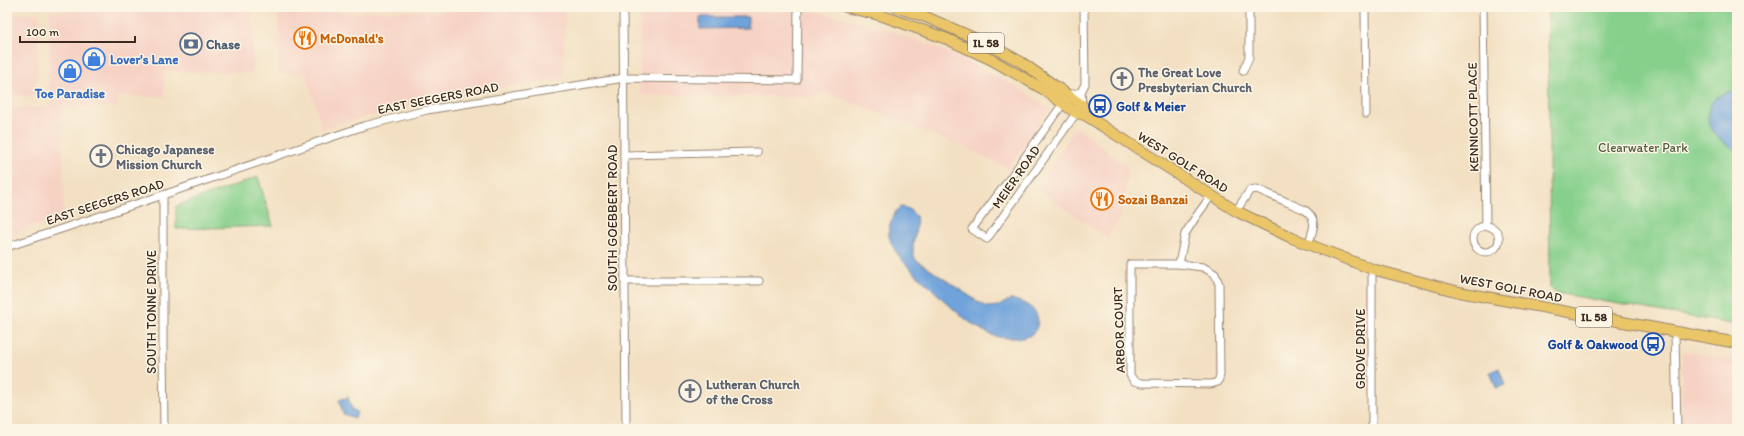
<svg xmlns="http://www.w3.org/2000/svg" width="1744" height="436" font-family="Itim,sans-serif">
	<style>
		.built { fill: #f6d2c4 }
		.green { fill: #87d08c; stroke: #617d55 }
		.water { fill: #6fa3db; stroke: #55667c }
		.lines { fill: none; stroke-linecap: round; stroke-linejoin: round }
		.street-casing { stroke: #978570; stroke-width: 9 }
		.primary-casing { stroke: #978570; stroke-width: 12 }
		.street { stroke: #fff; stroke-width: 7 }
		.primary { stroke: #ebc669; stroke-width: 10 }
		.labels { text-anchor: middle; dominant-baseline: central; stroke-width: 3; stroke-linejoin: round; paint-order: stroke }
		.shield { fill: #fcf5e5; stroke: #75675a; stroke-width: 1 }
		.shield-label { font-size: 12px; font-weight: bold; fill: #3b2a1e }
		.food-label { font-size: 13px; font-weight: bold; fill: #c56008; stroke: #fcf5e5; text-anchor: start }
		.service-label { font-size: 13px; font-weight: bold; fill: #4e5e75; stroke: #fcf5e5; text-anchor: start }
		.shop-label { font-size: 13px; font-weight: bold; fill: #366cbe; stroke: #fcf5e5; text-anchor: start }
		.worship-label { font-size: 13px; font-weight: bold; fill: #5b616d; stroke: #fcf5e5; text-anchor: start }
		.street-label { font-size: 13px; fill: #3b2a1e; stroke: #fcf5e5 }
		.transit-label { font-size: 13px; font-weight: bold; fill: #164399; stroke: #fcf5e5; text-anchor: start }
		.park-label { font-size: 13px; fill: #525c3f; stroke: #fcf5e5 }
	</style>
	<rect width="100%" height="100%" fill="#fcf5e5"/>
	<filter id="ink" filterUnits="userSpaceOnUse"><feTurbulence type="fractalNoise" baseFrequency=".025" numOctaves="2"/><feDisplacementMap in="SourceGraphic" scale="8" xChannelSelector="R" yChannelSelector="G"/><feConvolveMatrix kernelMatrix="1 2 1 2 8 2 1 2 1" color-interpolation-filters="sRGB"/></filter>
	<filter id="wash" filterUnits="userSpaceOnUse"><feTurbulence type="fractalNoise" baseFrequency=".012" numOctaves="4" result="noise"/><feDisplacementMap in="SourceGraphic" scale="16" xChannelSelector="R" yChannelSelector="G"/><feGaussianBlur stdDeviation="0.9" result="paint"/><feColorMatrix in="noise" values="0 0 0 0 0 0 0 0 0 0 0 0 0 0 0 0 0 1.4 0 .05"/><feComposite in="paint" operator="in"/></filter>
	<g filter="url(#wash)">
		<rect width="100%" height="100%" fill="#f3e0c2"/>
		<g class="built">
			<polygon points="246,9 253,14 253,73 164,71 164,97 117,96 117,107 62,108 64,217 7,235 7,108 48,107 50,11"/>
			<polygon points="565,9 564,79 447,95 322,129 306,74 279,74 278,11 339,12"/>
			<polygon points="641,10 814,12 848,19 893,32 946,51 1020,89 1050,109 1008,169 962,146 825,92 813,97 640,95"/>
			<polygon points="7,14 39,14 37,96 7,96"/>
			<polygon points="1076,127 1128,168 1124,210 1107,238 1037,189"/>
			<polygon points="1682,351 1737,361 1737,429 1682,429"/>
		</g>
		<g class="green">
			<polygon points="1548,7 1737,7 1737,325 1557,293 1550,288"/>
			<polygon points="258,177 273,226 176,229 176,206"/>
		</g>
		<g class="water">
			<polygon points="700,17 748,17 748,28 700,29"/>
			<path d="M 1734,91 L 1737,92 L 1737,150 C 1706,139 1693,97 1734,91 Z"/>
			<path d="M 902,207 L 909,209 L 916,216 C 919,232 908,245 916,260 L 986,307 L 999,306 L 1011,299 C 1025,302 1044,311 1036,329 C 1032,336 1024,339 1016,338 C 1008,338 999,338 992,335 C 967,324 949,305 930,287 C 916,274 892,255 889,235 C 888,228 890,223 893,218 C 895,213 897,208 902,207 Z"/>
			<polygon points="1499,368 1505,385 1496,388 1490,372"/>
			<polygon points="348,397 352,409 357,412 355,418 343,414 339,400"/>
		</g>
	</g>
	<g filter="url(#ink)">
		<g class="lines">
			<g class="street-casing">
				<g id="street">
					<polyline points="623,7 626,429"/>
					<polyline points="1365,7 1366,114"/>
					<polyline points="1483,7 1486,226"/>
					<polyline points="1243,71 1249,57 1249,7"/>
					<polyline points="1081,92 1069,95 1005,185 972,229 987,239 1082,105 1081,92 1085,84 1084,7"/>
					<polyline points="624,155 757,152"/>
					<polyline points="163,195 163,347 164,429"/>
					<path d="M 1236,211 L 1250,190 L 1257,189 L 1305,210 C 1319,220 1313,231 1308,244"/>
					<circle cx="1486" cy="239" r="13"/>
					<polyline points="7,247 163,195 364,126 427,110 624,78 797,80 798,7"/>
					<polygon points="1130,264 1179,264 1203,267 1215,274 1219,284 1220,375 1218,382 1211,384 1142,383 1134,381 1130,375"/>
					<polyline points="1179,264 1185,234 1195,218 1211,196"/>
					<polyline points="1372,269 1372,429"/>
					<polyline points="625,281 759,281"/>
					<polyline points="1675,333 1677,429"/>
				</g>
			</g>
			<g class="primary-casing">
				<g id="primary">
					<polyline points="846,7 883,16 947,39 992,60 1043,89 1076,113 1085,115 1236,211 1292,238 1372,269 1459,292 1737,343"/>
					<polyline points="896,7 926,17 990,45 1021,62 1082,105 1085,115"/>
				</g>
			</g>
			<use href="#street" class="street"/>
			<use href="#primary" class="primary"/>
		</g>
	</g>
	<defs>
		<g id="restaurant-ring" transform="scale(1.15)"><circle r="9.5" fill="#fcf5e5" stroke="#e8710a" stroke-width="1.5"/><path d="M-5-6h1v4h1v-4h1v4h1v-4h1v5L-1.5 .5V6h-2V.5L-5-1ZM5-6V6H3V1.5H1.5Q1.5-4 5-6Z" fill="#e8710a"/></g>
		<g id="bank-ring" transform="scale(1.15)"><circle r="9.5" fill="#fcf5e5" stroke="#5c6f8a" stroke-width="1.5"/><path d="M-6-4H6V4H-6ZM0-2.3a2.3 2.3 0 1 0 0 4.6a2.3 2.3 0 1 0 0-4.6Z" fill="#5c6f8a"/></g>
		<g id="shop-ring" transform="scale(1.15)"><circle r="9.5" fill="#fcf5e5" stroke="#3f7fe0" stroke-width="1.5"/><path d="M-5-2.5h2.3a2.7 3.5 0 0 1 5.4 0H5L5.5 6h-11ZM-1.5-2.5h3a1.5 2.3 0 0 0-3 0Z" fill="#3f7fe0"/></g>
		<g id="church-ring" transform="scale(1.15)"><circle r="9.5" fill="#fcf5e5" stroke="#6b7280" stroke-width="1.5"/><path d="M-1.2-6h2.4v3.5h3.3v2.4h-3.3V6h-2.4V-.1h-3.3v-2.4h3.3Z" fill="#6b7280"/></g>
		<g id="bus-ring" transform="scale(1.15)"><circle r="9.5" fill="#fcf5e5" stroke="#1a4fb4" stroke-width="1.5"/><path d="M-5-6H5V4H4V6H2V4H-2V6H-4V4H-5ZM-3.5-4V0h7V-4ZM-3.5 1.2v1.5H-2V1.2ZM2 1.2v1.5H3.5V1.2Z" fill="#1a4fb4"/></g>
	</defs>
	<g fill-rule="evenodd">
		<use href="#restaurant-ring" x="305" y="38"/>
		<use href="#bank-ring" x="191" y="44"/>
		<use href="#shop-ring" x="94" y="59"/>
		<use href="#shop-ring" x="70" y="71"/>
		<use href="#church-ring" x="1122" y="79"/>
		<use href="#bus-ring" x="1100" y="106"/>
		<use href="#church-ring" x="101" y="156"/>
		<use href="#restaurant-ring" x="1102" y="199"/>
		<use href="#bus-ring" x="1653" y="344"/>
		<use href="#church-ring" x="690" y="391"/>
	</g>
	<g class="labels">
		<g class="shield">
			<rect x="968" y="33" width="36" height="20" rx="3"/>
			<rect x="1576" y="307" width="36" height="20" rx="3"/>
		</g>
		<g class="shield-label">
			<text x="986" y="43">IL 58</text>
			<text x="1594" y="317">IL 58</text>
		</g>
		<g class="food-label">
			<text x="320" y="38">McDonald's</text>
			<text x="1118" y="199">Sozai Banzai</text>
		</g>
		<g class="service-label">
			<text x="206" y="44">Chase</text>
		</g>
		<g class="shop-label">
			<text x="110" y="59">Lover's Lane</text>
			<text x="70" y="93" text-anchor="middle">Toe Paradise</text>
		</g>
		<g class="worship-label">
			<text x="1138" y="72">The Great Love<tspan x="1138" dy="15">Presbyterian Church</tspan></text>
			<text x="116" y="149">Chicago Japanese<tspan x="116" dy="15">Mission Church</tspan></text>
			<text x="706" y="384">Lutheran Church<tspan x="706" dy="15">of the Cross</tspan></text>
		</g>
		<g class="street-label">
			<text transform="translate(438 98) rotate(-11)">EAST SEEGERS ROAD</text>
			<text transform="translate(1473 117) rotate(-91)">KENNICOTT PLACE</text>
			<text transform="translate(1183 162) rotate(32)">WEST GOLF ROAD</text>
			<text transform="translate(1016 177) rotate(-55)">MEIER ROAD</text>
			<text transform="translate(105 202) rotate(-18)">EAST SEEGERS ROAD</text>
			<text transform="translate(612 218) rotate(-90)">SOUTH GOEBBERT ROAD</text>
			<text transform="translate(1511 288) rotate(11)">WEST GOLF ROAD</text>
			<text transform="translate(151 312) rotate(-90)">SOUTH TONNE DRIVE</text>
			<text transform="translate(1119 330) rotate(-92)">ARBOR COURT</text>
			<text transform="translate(1360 349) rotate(-90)">GROVE DRIVE</text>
		</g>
		<g class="transit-label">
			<text x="1116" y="106">Golf &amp; Meier</text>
			<text x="1638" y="344" text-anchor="end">Golf &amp; Oakwood</text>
		</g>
		<g class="park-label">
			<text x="1643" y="147">Clearwater Park</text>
		</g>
	</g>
	<rect width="1744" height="436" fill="none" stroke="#fcf5e5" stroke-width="24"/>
	<path d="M20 36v6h115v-6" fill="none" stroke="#3b2a1e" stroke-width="2"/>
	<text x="26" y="36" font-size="12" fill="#3b2a1e" stroke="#fcf5e5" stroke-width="3" paint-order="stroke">100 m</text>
</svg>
